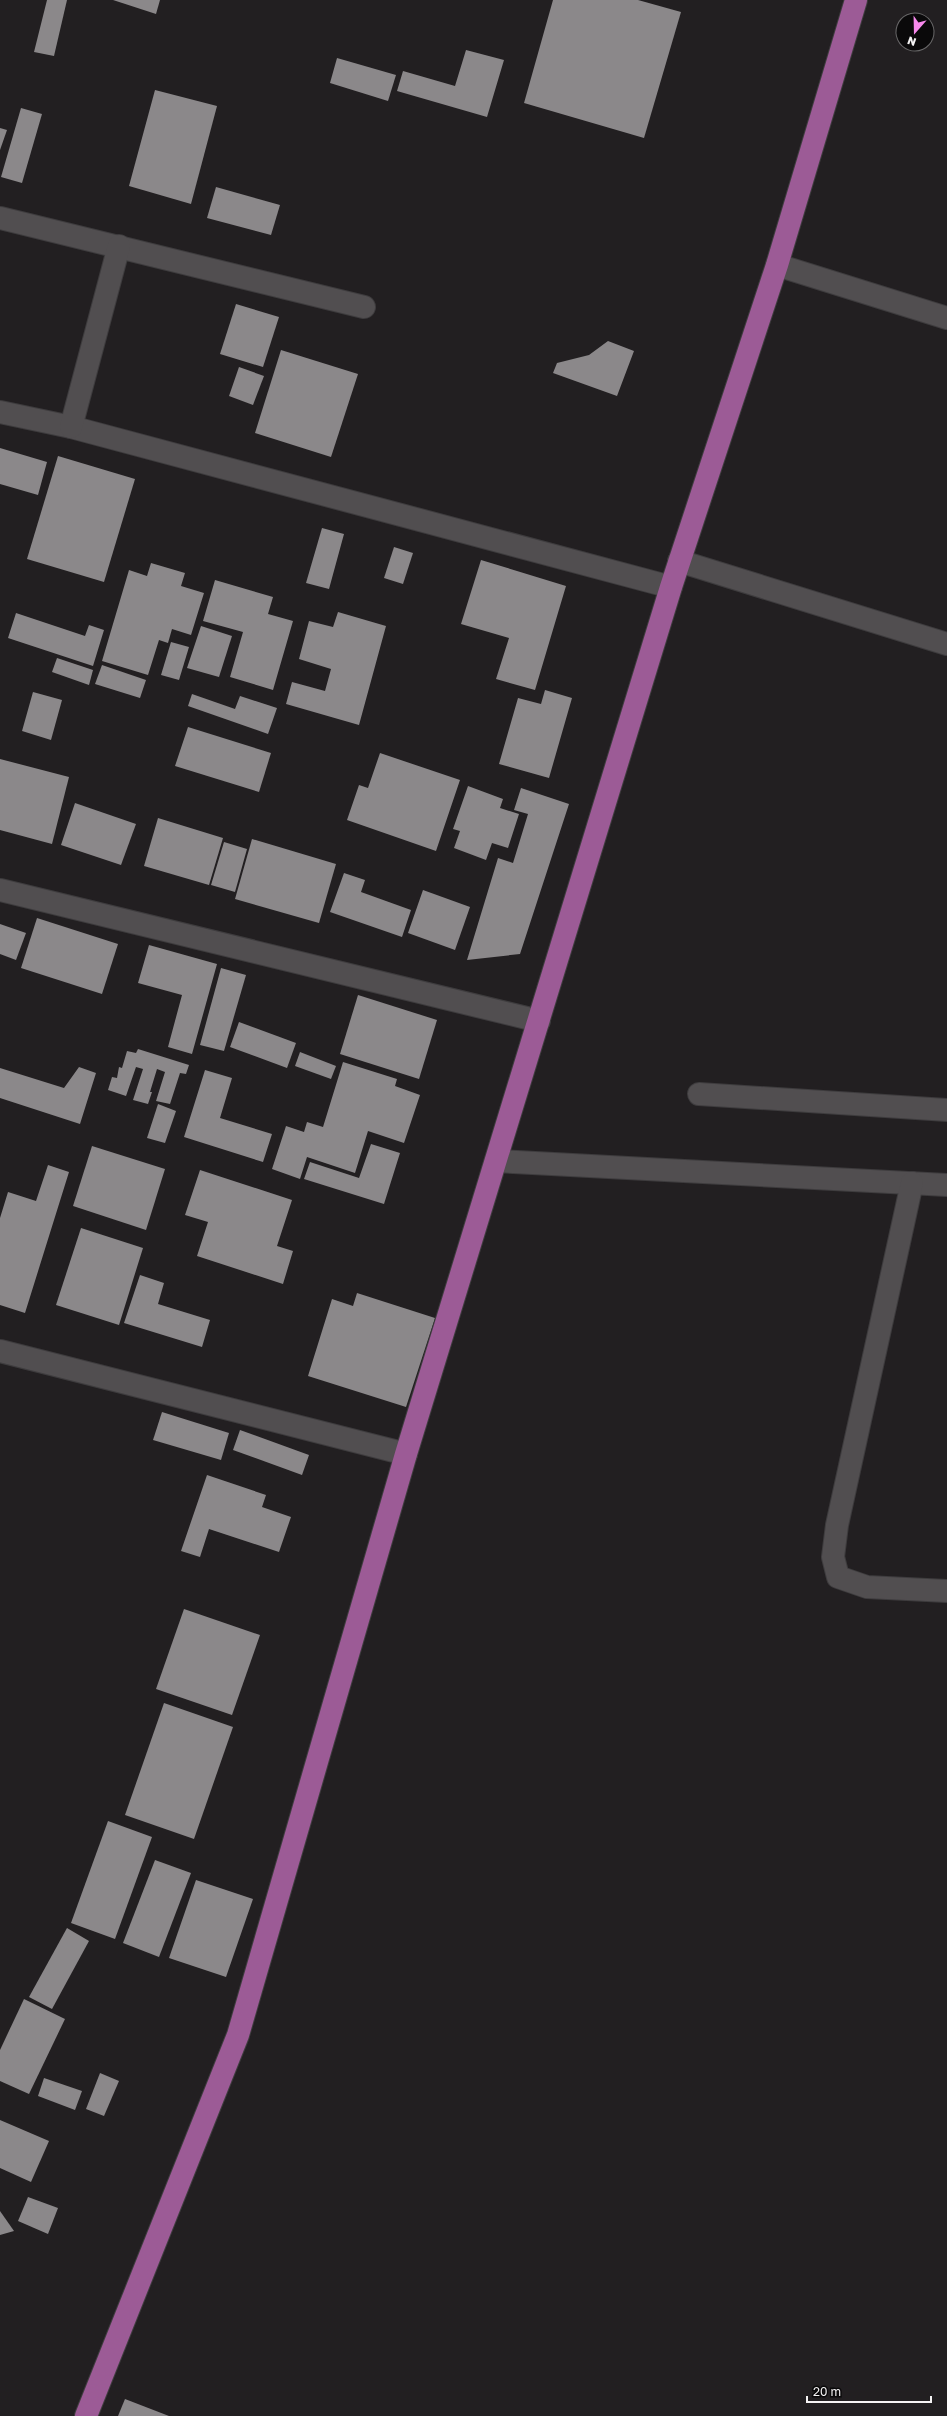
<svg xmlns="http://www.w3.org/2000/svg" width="947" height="2416" font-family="'Golos Text',sans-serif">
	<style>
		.building { fill: #8b888a }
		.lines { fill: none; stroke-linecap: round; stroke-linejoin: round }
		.street-casing { stroke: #3e3c3e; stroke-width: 24 }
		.primary-casing { stroke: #3e3c3e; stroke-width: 24 }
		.street { stroke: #514e50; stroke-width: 22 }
		.primary { stroke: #9c5b96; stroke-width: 22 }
	</style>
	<rect width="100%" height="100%" fill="#221f21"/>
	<g class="building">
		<polygon points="47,0 67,0 54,56 34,52"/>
		<polygon points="113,0 160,0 156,14"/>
		<polygon points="553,0 638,0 681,12 644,138 524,103"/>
		<polygon points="466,50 504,60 487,117 397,91 403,71 455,86"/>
		<polygon points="337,58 396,75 388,101 330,83"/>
		<polygon points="155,90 217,106 191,204 129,186"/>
		<polygon points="21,108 42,114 22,183 1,177"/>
		<polygon points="0,128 7,130 0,150"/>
		<polygon points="216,187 280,205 271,235 207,218"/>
		<polygon points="236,304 279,317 263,367 220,354"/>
		<polygon points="608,341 634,351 617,396 553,373 557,363 589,355"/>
		<polygon points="281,350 358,374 331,457 255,433"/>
		<polygon points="239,367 264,376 253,405 229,396"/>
		<polygon points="0,448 47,462 38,495 0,484"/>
		<polygon points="58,456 135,479 104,582 27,559"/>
		<polygon points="322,528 344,534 329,589 306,583"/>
		<polygon points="394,547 413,553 403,584 384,578"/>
		<polygon points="481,560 566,586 535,690 496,679 509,638 461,624"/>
		<polygon points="151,563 185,573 181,586 204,593 191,635 172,629 168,643 159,640 148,675 102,661 129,570 147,576"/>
		<polygon points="215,580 273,597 268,614 293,621 273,690 230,677 243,632 203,621"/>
		<polygon points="338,612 386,626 359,725 286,704 292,682 325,691 331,669 299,659 309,621 333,627"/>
		<polygon points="16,613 85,636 89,625 104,630 93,666 8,638"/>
		<polygon points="201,626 232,636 219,677 187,668"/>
		<polygon points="171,642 189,647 179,680 161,675"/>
		<polygon points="57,658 93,670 89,685 52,672"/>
		<polygon points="102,665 146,680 140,698 95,684"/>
		<polygon points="545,690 572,698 549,778 499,764 518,698 541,704"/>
		<polygon points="33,692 62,700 51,740 22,731"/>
		<polygon points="192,694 235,709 240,696 277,708 268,734 188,706"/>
		<polygon points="188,727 271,753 259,792 175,766"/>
		<polygon points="380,753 460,780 436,851 347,820 359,785 368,788"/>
		<polygon points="0,759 69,777 52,844 0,830"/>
		<polygon points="468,786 503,799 500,808 519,814 508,848 492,843 486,860 454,848 460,831 453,829"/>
		<polygon points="521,788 569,804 520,954 467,960 498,858 513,863 528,814 514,810"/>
		<polygon points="75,803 136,824 121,865 61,845"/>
		<polygon points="158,818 223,838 209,885 144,866"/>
		<polygon points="252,839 336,864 319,923 235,899"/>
		<polygon points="224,842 247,849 235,892 211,885"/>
		<polygon points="344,873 365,880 361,892 411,910 402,937 330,912"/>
		<polygon points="423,890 470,907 455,950 408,933"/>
		<polygon points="37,918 118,944 102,994 21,968"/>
		<polygon points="0,924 26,933 16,960 0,954"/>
		<polygon points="149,945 217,964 192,1054 168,1047 182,995 138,983"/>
		<polygon points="221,968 246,975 224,1051 200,1045"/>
		<polygon points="358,995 437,1020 419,1079 340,1054"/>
		<polygon points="239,1022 296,1043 287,1068 230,1047"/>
		<polygon points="138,1049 189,1065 186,1074 180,1073 170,1104 156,1101 165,1072 157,1069 150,1092 152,1092 148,1104 133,1100 143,1069 136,1067 126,1096 108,1090 112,1077 117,1078 119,1067 122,1068 127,1051 136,1053"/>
		<polygon points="300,1052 336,1066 331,1079 295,1066"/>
		<polygon points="343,1062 397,1079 395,1086 420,1095 404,1143 368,1131 355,1173 307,1157 300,1179 272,1169 286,1126 304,1132 307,1122 323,1127"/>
		<polygon points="79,1067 96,1073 80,1124 0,1098 0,1068 64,1088"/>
		<polygon points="205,1070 232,1078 220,1118 272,1134 263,1162 184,1137"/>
		<polygon points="158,1104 176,1111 165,1143 147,1138"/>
		<polygon points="371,1144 400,1153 384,1204 304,1179 310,1162 359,1178"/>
		<polygon points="92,1146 165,1169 146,1230 73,1206"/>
		<polygon points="48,1165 69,1172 25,1313 0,1305 0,1218 8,1192 36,1201"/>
		<polygon points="200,1170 292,1200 277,1246 293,1251 283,1284 197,1256 208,1222 185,1215"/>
		<polygon points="81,1228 143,1248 119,1325 56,1305"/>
		<polygon points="140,1275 164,1283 158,1304 210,1320 202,1347 124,1323"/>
		<polygon points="357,1293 435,1318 406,1407 308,1376 332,1299 353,1306"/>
		<polygon points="162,1412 229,1433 221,1460 153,1440"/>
		<polygon points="240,1430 309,1455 302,1475 233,1450"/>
		<polygon points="207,1475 266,1495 262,1507 291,1517 279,1552 209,1529 200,1557 181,1551"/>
		<polygon points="184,1609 260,1635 232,1715 156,1689"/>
		<polygon points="164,1703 233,1727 194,1839 125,1815"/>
		<polygon points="108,1821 152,1837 115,1939 71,1923"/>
		<polygon points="155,1860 191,1873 159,1957 123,1943"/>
		<polygon points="196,1880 253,1899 226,1977 169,1958"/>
		<polygon points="67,1928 89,1941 52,2009 29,1997"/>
		<polygon points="24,1999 65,2019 29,2094 0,2081 0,2050"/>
		<polygon points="100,2073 119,2081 104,2116 86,2109"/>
		<polygon points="44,2078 82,2091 75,2110 38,2096"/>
		<polygon points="0,2120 49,2141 31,2182 0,2168"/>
		<polygon points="28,2197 58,2208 48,2234 18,2221"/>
		<polygon points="0,2211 14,2231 0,2235"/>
		<polygon points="125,2399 169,2416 118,2416"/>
	</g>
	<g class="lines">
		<g class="street-casing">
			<g id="street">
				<polyline points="0,218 364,307"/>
				<polyline points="777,265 947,318"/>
				<polyline points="0,412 71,427 671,587"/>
				<polyline points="71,427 119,246"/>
				<polyline points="679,561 947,644"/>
				<polyline points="0,890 539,1021"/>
				<polyline points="699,1094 947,1110"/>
				<polyline points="496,1161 947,1185"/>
				<polyline points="912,1183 837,1525 833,1557 838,1577 867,1587 947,1591"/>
				<polyline points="0,1351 406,1454"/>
			</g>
		</g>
		<g class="primary-casing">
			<polyline id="primary" points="86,2416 238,2035 406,1454 671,587 777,265 856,0"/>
		</g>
		<use href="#street" class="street"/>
		<use href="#primary" class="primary"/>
	</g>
	<g transform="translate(915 32) rotate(200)"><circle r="19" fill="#0a090a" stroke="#686768"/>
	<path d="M0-3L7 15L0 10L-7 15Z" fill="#f788ec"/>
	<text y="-6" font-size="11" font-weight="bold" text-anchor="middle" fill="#f5f3f4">N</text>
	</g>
	<path d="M807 2396v6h124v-6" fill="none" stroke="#f5f3f4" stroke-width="2"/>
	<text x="813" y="2396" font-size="12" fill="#f5f3f4" stroke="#0a090a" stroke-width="3" paint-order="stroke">20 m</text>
</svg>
